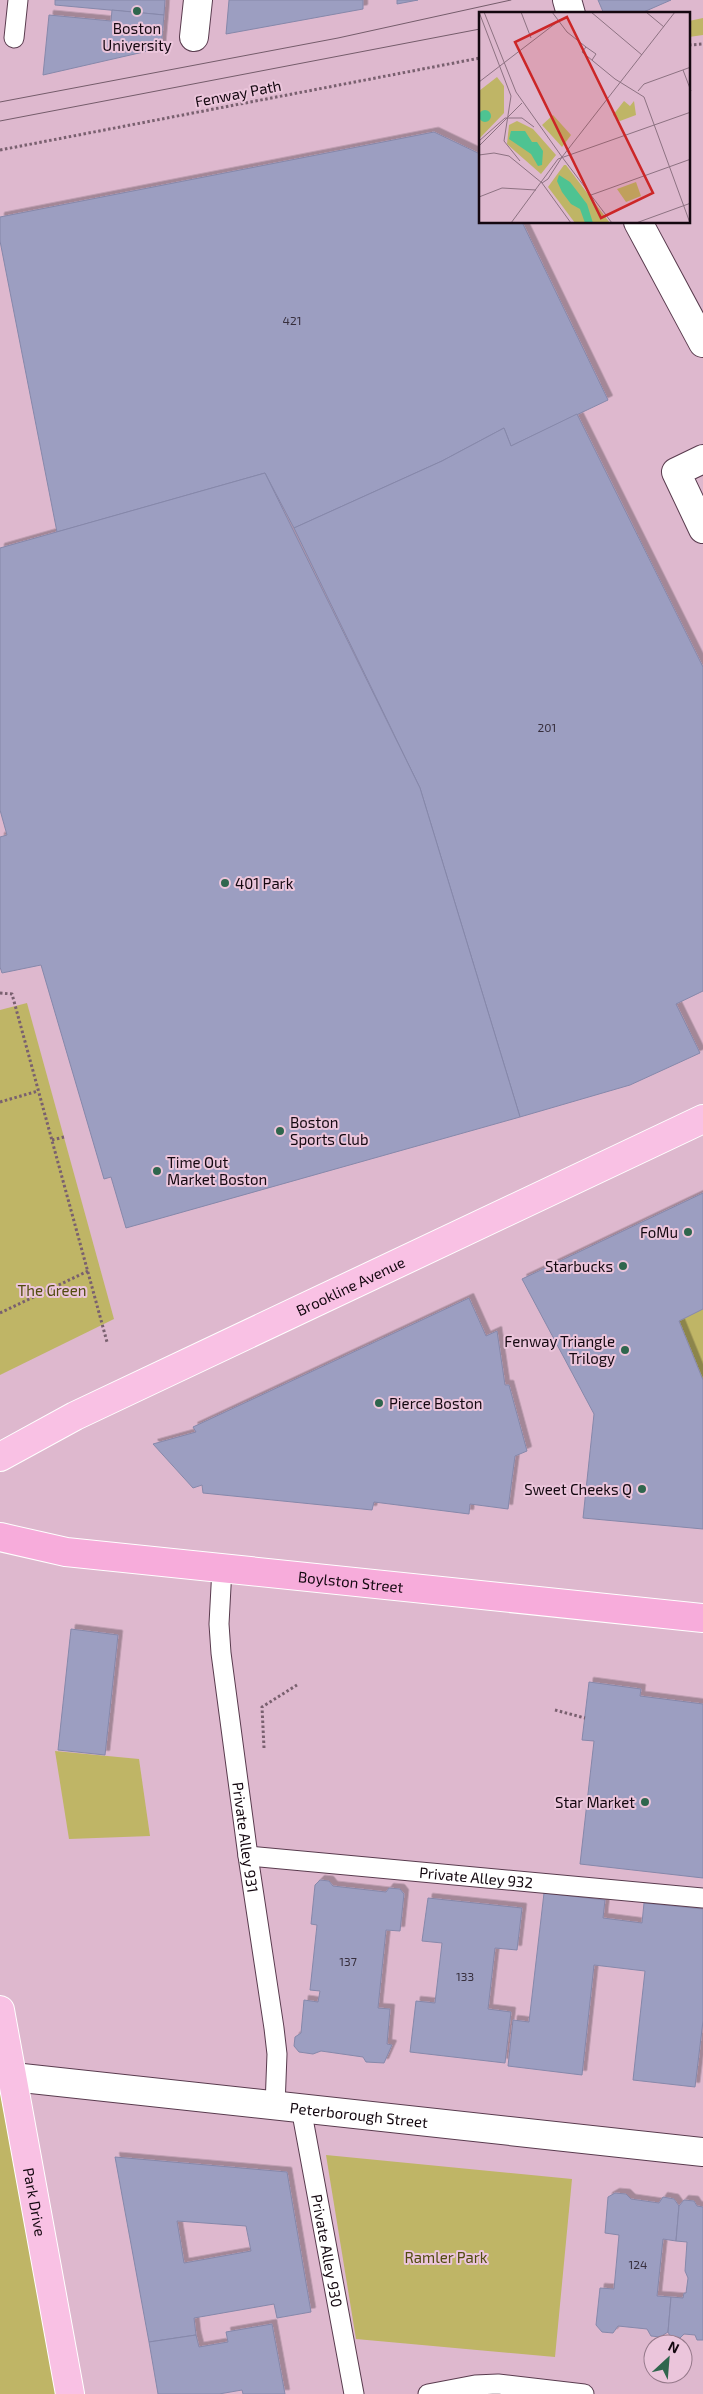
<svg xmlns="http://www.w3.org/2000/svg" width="703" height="2394" font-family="'Exo 2',sans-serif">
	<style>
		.green { fill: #bfb566 }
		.building { fill: #9c9ec1; stroke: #8688aa; fill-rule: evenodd; filter: url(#shadow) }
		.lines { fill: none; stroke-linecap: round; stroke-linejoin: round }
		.service-casing { stroke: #593b4e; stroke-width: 21 }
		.minor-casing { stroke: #593b4e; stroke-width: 30 }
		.primary-casing { stroke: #fff; stroke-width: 30 }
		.trunk-casing { stroke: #fff; stroke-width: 30 }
		.path { stroke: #79606f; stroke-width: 3; stroke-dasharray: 2.5 2.5; stroke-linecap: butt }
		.service { stroke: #fff; stroke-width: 19 }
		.minor { stroke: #fff; stroke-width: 28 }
		.primary { stroke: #f9c1e4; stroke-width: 28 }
		.trunk { stroke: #f7acdb; stroke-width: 28 }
		.tram { stroke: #755c6b; stroke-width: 1 }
		.poi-dot { fill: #2f664d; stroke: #ebc5db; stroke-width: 2 }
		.labels { text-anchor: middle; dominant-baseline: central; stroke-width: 4; stroke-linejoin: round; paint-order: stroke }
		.number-label { font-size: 12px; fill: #362e3c }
		.poi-label { font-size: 15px; fill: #140810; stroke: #ebc5db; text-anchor: end }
		.street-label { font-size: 15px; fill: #140810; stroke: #ebc5db }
		.park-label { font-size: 15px; fill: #514b0f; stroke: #ebc5db }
		.inset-road { fill: none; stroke: #8d7282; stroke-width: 1 }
		.view { fill: #cc2627; fill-opacity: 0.15; stroke: #cc2627; stroke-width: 2.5 }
		.inset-edge { fill: none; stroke: #140810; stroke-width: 2.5 }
	</style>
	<defs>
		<filter id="shadow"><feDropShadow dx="4.5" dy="-4.5" stdDeviation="0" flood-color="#0004"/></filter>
	</defs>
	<rect width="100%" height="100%" fill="#deb8ce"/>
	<g class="green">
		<polygon points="703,18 703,35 689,37 689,21"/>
		<polygon points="27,1003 114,1319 0,1375 0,1010"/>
		<polygon points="703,1309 703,1380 679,1321"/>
		<polygon points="55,1751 139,1759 150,1836 69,1839"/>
		<polygon points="0,2091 56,2394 0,2394"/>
		<polygon points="326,2155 572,2179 555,2357 356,2339"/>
	</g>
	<g class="building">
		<polygon points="55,0 165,0 164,15 55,5"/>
		<polygon points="229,0 363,0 363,9 226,34"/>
		<polygon points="397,0 418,0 397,4"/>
		<polygon points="598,0 671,0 639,14 604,14"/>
		<polygon points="112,10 164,15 161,48 43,75 49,15 111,21"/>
		<polygon points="434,132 480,154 480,222 522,222 608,400 511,446 504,428 442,461 294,528 265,473 57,532 0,241 0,217"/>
		<polygon points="577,414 703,667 703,991 676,1004 700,1053 630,1085 520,1117 420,788 294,528 442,461 504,428 511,446"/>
		<polygon points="265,473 420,788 520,1117 126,1228 111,1177 104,1179 41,965 2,973 0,967 0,837 7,835 0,810 0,548"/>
		<polygon points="703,1193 703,1309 679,1321 703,1380 703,1529 583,1518 594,1414 522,1279"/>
		<polygon points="469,1298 486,1336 497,1331 505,1385 509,1385 527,1451 515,1456 508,1509 470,1504 469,1514 374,1502 372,1510 203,1493 202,1485 193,1488 153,1444 196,1432 193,1427"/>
		<polygon points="71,1629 118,1635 105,1755 58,1750"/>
		<polygon points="589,1682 641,1689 640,1696 703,1704 703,1878 580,1864 594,1741 582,1740"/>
		<polygon points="320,1880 329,1881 333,1886 386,1892 389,1888 400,1889 404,1894 400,1931 386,1930 378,2008 390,2009 387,2044 392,2045 384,2063 366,2062 363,2057 321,2051 313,2054 299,2052 294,2046 295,2037 301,2033 304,2000 318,2002 320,1991 310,1990 317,1925 311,1924 315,1885"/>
		<polygon points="544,1893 605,1900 603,1918 642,1923 644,1903 703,1909 703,2021 695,2087 633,2080 645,1971 594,1965 582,2075 508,2066 513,2020 529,2022"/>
		<polygon points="428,1898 522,1908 517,1950 495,1948 488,2009 511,2012 505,2063 410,2052 416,2001 435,2003 442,1943 422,1941"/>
		<path d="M 115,2157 L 287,2172 L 311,2312 L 277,2318 L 274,2304 L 194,2318 L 196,2335 L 149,2342 ZM 177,2221 L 246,2226 L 251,2251 L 184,2263 Z"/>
		<polygon points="615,2193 626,2194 631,2199 659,2203 663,2197 674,2199 679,2206 676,2241 663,2239 657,2296 671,2297 668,2332 660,2337 651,2336 647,2329 618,2326 613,2333 602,2332 596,2325 600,2288 614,2289 619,2235 605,2233 608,2197"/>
		<polygon points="684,2200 694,2201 697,2206 703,2207 703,2340 697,2340 695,2335 684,2334 679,2339 671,2338 668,2332 671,2297 683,2298 684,2293 686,2293 688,2278 685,2271 687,2242 676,2241 679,2206"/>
		<polygon points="272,2324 285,2394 243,2394 242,2390 219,2394 158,2394 149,2342 196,2335 199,2347 228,2342 226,2332"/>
	</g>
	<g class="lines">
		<g class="service-casing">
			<g id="service">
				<polyline points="14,38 18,0"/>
				<path id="s1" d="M 222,1568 L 219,1624 L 221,1653 L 248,1856 L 274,2028 L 277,2054 L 275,2106"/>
				<path id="s2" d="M 248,1856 L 703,1898"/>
				<path id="s3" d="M 301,2108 L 354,2394"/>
				<polyline points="428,2394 475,2385 498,2384 584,2394"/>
			</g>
		</g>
		<g class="minor-casing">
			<g id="minor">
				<polyline points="567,0 571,14"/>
				<polyline points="194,37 198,0"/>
				<polyline points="638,222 703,343"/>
				<polyline points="703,459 676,472 703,529"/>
				<path id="s4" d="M 13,2077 L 703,2152"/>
			</g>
		</g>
		<g class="primary-casing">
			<g id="primary">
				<path id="s5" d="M 0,1457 L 75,1416 L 703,1119"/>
				<path id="s6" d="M 0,2010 L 70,2394"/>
			</g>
		</g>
		<g class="trunk-casing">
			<g id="trunk">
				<path id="s7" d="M 0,1537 L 66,1552 L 703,1618"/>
			</g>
		</g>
		<g class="path">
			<polyline points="689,45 703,44"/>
			<polyline points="0,150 480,58"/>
			<polyline points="0,993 12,994 107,1342"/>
			<polyline points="0,1102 38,1091"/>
			<polyline points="52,1140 64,1137"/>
			<polyline points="0,1313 88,1271"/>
			<polyline points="555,1710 585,1718"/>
			<polyline points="264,1748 262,1707 297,1685"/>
		</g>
		<use href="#service" class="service"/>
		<use href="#minor" class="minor"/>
		<use href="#primary" class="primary"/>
		<use href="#trunk" class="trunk"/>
		<g class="tram">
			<polyline points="0,102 338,38 511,0"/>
			<polyline points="0,121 480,29"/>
		</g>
	</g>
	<g class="poi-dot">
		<circle cx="137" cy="11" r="5"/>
		<circle cx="225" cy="883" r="5"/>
		<circle cx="280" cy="1131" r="5"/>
		<circle cx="157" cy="1171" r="5"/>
		<circle cx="688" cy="1232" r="5"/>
		<circle cx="623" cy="1266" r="5"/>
		<circle cx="625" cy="1350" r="5"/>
		<circle cx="379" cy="1403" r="5"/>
		<circle cx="642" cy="1489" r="5"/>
		<circle cx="645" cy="1802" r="5"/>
	</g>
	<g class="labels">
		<g class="number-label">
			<text x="292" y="320">421</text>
			<text x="547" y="727">201</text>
			<text x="348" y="1961">137</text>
			<text x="465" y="1976">133</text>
			<text x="638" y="2264">124</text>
		</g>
		<g class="poi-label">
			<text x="137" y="28" text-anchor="middle">Boston<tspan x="137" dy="17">University</tspan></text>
			<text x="235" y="883" text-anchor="start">401 Park</text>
			<text x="290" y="1122" text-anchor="start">Boston<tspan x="290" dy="17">Sports Club</tspan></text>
			<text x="167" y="1162" text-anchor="start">Time Out<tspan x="167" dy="17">Market Boston</tspan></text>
			<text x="678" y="1232">FoMu</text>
			<text x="613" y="1266">Starbucks</text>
			<text x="615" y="1341">Fenway Triangle<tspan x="615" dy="17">Trilogy</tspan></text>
			<text x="389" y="1403" text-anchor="start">Pierce Boston</text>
			<text x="632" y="1489">Sweet Cheeks Q</text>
			<text x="635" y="1802">Star Market</text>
		</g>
		<g class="street-label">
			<text transform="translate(238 93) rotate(-11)">Fenway Path</text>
			<text stroke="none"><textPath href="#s5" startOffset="390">Brookline Avenue</textPath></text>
			<text stroke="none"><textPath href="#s7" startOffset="354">Boylston Street</textPath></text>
			<text stroke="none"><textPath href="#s1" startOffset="271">Private Alley 931</textPath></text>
			<text stroke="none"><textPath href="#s2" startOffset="229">Private Alley 932</textPath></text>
			<text stroke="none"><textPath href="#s4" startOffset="348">Peterborough Street</textPath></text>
			<text stroke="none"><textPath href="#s6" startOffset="195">Park Drive</textPath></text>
			<text stroke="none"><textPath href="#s3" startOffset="145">Private Alley 930</textPath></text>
		</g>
		<g class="park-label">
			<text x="52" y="1290">The Green</text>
			<text x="446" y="2257">Ramler Park</text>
		</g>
	</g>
	<g transform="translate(479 12)">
		<rect width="211" height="211" fill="#deb8ce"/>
		<path d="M 18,65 L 25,74 L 25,101 L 0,127 L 0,79 ZM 145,89 L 151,94 L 155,89 L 157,103 L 141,109 L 134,103 ZM 74,103 L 92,123 L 83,135 L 63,113 ZM 38,109 L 54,117 L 77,143 L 62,162 L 28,132 L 30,113 ZM 85,153 L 87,153 L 131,211 L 96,211 L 69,175 ZM 157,170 L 162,184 L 147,190 L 138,177 Z" fill="#bfb566"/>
		<path d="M0 104a6 6 0 1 1 12 0a6 6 0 1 1-12 0ZM 32,119 L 46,119 L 53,130 L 58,130 L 64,139 L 63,153 L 59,154 L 52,142 L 30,127 ZM 80,163 L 91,170 L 108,192 L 114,211 L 106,211 L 101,197 L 92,192 L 83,180 L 78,169 Z" fill="#4ec392"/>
		<path class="inset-road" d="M 0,0 L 32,84 L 25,129 L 41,149M 5,0 L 37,80 L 83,145M 42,0 L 52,26M 73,0 L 88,20 L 107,35M 112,0 L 163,43M 167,0 L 185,15M 113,48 L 117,42 L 107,35 L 103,40 L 136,67 L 165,85 L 211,211M 204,58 L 212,79M 0,70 L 77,11M 159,79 L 165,72 L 212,55M 0,129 L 26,106 L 43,106 L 55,115M 0,134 L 43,91M 0,143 L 15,141 L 30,144 L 63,171M 63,171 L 92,211M 63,171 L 69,167 L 83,145M 112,183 L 212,147M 0,185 L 23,176 L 57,178M 32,211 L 79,147 L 212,100M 133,211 L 83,145 L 196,0M 157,211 L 212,191"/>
		<path class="view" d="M 88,5 L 174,181 L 122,206 L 36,30 Z"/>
		<rect width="211" height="211" class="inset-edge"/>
	</g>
	<g transform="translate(668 2359) rotate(26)"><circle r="24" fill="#ebc5db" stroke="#95798a"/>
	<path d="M0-4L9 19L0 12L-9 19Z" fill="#2f664d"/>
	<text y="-8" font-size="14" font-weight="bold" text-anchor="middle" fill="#140810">N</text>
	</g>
</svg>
